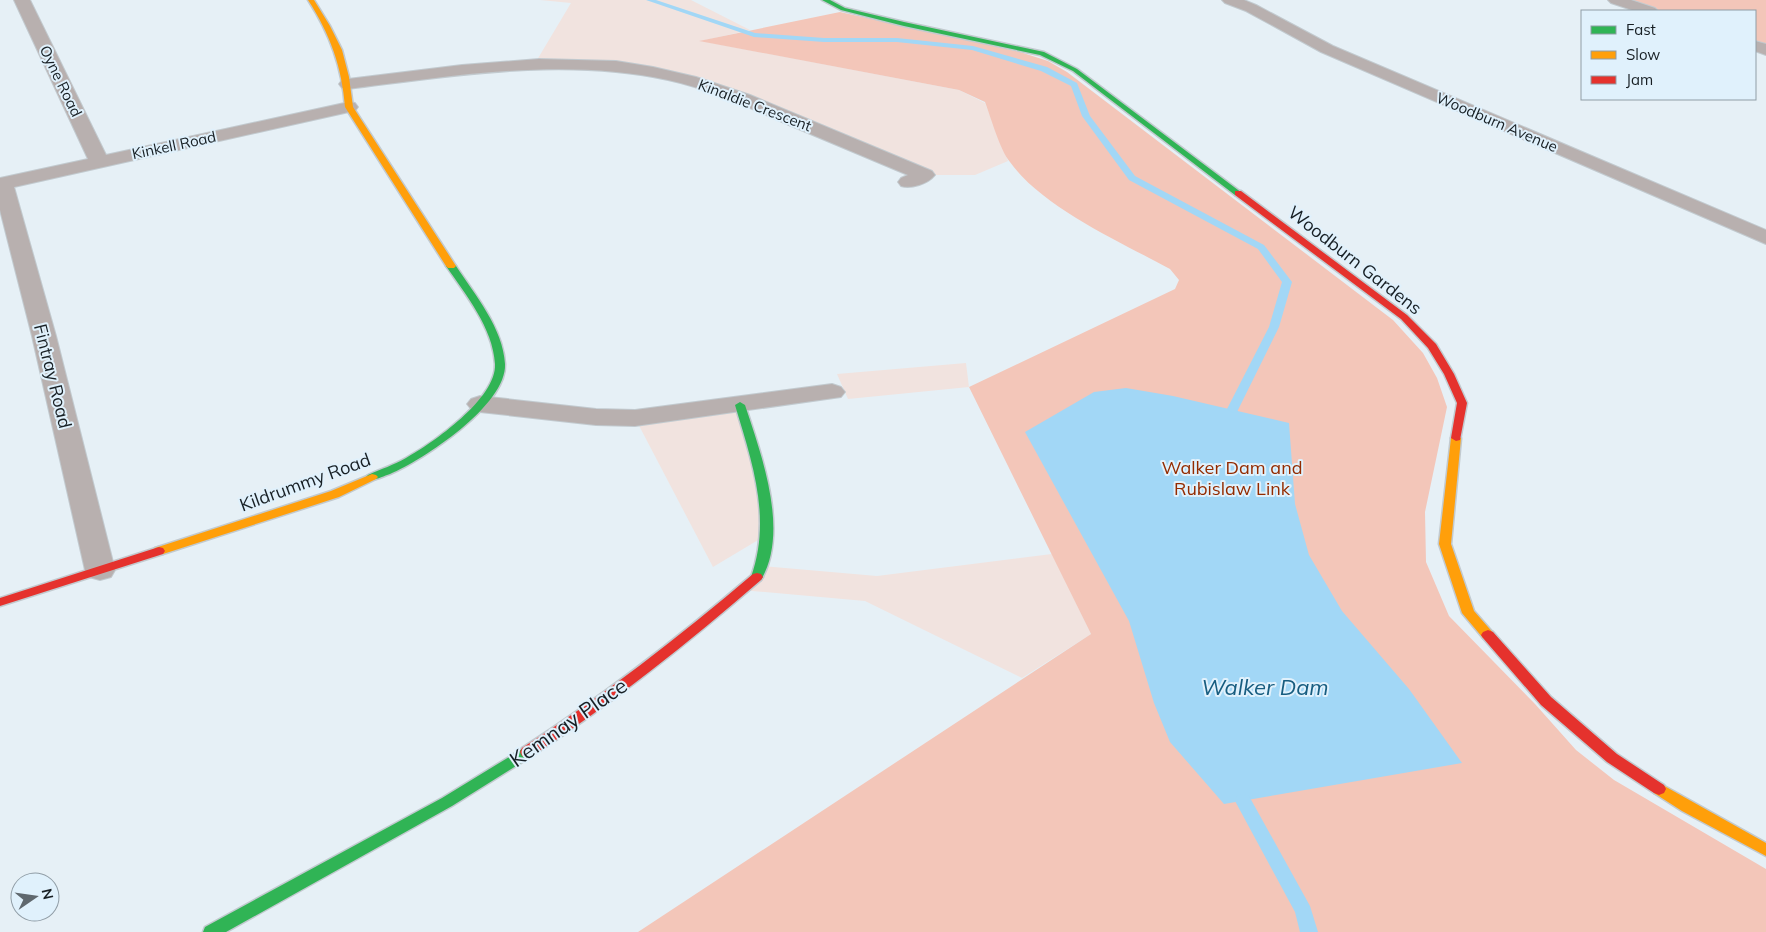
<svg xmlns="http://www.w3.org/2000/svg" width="1766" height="932" font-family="Mulish,sans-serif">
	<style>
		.green { fill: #f1e3df }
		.forest { fill: #f3c6b9 }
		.water { fill: #a2d7f6 }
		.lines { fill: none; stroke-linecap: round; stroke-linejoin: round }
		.stream { fill: #a2d7f6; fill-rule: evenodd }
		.street-casing { stroke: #c2cacf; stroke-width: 2 }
		.fast-casing { stroke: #c2cacf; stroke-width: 3 }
		.slow-casing { stroke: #c2cacf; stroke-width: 3 }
		.jam-casing { stroke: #c2cacf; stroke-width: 3 }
		.street { fill: #b8b0af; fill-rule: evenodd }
		.fast { fill: #30b455; fill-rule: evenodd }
		.slow { fill: #ff9f0a; fill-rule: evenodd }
		.jam { fill: #e5322d; fill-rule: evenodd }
		.labels { text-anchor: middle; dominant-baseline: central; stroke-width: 4; stroke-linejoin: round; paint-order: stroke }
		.far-street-label { font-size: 15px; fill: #171f24; stroke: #e0f1fc }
		.street-label { font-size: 18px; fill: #171f24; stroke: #e0f1fc }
		.park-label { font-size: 18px; fill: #932b00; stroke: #e0f1fc }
		.near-street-label { font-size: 21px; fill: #171f24; stroke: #e0f1fc }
		.near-water-label { font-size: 22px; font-style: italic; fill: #175d80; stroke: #e0f1fc }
	</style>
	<rect width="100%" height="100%" fill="#e6f0f6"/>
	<g class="green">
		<polygon points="540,0 691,0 750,30 701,41 959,90 985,103 1008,161 975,175 925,175 722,89 653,71 534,65 571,3"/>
		<polygon points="966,363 969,387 848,399 837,374"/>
		<polygon points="740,405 765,536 713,567 635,418"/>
		<polygon points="1052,554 1091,634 1022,678 865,601 741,590 761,566 877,576"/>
	</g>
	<g class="forest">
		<polygon points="1625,0 1766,0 1766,47 1755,43 1755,11 1659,11"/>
		<path d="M 840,12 L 1020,52 L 1048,61 L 1067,72 L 1393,320 L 1423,353 L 1437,378 L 1447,407 L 1425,512 L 1426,562 L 1449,616 L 1535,704 L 1576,750 L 1614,780 L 1766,869 L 1766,932 L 638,932 L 1091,634 L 969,387 L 1175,289 L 1179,280 L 1170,269 C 1121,242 1043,208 1010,162 C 1000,150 991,118 985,102 L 959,90 L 699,41 Z"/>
	</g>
	<polygon class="water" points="1126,388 1173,396 1289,423 1295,504 1309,555 1342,611 1409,689 1462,763 1224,804 1170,742 1154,703 1129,621 1025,432 1094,392"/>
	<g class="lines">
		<g class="stream">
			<polygon points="646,0 656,0 755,33 824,38 897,38 973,46 1047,67 1077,83 1090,116 1135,176 1264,245 1292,282 1279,327 1237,412 1233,413 1227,409 1269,327 1282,282 1258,249 1129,180 1082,116 1071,86 1041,71 972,50 897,42 824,42 754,37"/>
			<polygon points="1243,794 1249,796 1310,906 1318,932 1300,932 1295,912 1235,801 1237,796"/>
		</g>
		<g class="street-casing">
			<g id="street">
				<polygon points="14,0 30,0 106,155 349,102 355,103 358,107 355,111 349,112 14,187 56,336 115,570 111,577 100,580 89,577 85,570 32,336 0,210 0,178 88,159"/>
				<polygon points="1222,0 1244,0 1256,5 1333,46 1766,230 1766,244 1321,52 1246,11 1225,3"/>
				<polygon points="1608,0 1631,0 1655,8 1658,11 1635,11 1611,3"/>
				<polygon points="1755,41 1766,44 1766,55 1755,51"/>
				<path d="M 539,59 L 616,61 L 653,67 L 696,77 L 750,95 L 932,171 L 935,175 C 928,184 911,189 901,186 L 898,182 L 901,178 L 908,175 C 868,158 829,142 789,125 C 750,108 710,89 668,80 C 562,57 454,76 348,89 L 342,88 L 339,84 L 342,80 L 348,79 L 462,65 Z"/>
				<polygon points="832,384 841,387 845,392 841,397 635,426 596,425 480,412 471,409 467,404 471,399 480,396 596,409 635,410"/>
			</g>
		</g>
		<g class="fast-casing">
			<g id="fast">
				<polygon points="822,0 830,0 845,8 904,22 1044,52 1077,69 1242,193 1238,195 1235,195 1073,71 1040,55 904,26 841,10"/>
				<path d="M 451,263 L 456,266 C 475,295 503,328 505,364 C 507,405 423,460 390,474 C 383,476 376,481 368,479 L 366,477 L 368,475 C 381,469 394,465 406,458 C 433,443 497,398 495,364 C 493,328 466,295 446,266 Z"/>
				<path d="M 740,402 L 745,405 C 761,454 790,531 761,580 L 753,580 L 751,577 C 772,518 752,462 735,405 Z"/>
				<polygon points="527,746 532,748 534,752 532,756 452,806 226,932 203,932 205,927 442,798"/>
			</g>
		</g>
		<g class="slow-casing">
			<g id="slow">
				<path d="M 308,0 L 314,0 L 330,26 L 342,50 L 349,77 L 353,107 L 456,266 L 454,268 L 448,268 L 446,266 L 345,107 C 342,67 330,34 308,0 Z"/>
				<polygon points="1456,435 1461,438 1451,544 1474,611 1495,635 1493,638 1483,638 1462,613 1439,544 1451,438"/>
				<polygon points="372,474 376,475 378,477 376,479 339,497 163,554 155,554 153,551 155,548 331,491"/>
				<polygon points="1659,783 1766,843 1766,856 1682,811 1654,793 1652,789 1654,785"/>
			</g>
		</g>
		<g class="jam-casing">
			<g id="jam">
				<polygon points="1235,191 1241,191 1407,315 1436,344 1454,374 1467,403 1460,440 1456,441 1451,438 1457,403 1444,374 1428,348 1401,319 1235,195"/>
				<polygon points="159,547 163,548 165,551 163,554 0,606 0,598"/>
				<path d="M 757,573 L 761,574 L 763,577 L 761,580 C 688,643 613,703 532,756 L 527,758 L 522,756 L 520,752 L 522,748 C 603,696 679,637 753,574 Z"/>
				<polygon points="1488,630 1493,632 1551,697 1617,754 1664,785 1666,789 1664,793 1659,795 1654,793 1607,762 1541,705 1483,638 1481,635 1483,632"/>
			</g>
		</g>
		<use href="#street" class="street"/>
		<use href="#fast" class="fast"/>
		<use href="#slow" class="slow"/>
		<use href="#jam" class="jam"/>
	</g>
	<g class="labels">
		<g class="far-street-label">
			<text transform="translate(61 81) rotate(64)">Oyne Road</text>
			<text transform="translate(755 105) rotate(21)">Kinaldie Crescent</text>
			<text transform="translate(1497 122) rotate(23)">Woodburn Avenue</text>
			<text transform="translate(174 145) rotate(-12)">Kinkell Road</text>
		</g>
		<g class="street-label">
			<text transform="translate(1355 260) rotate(38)">Woodburn Gardens</text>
			<text transform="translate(53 376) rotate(76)">Fintray Road</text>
			<text transform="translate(305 482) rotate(-20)">Kildrummy Road</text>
		</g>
		<g class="park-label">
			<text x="1232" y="467">Walker Dam and<tspan x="1232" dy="21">Rubislaw Link</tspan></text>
		</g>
		<g class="near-street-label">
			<text transform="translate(568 722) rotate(-35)">Kemnay Place</text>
		</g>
		<g class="near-water-label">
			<text x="1265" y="687">Walker Dam</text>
		</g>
	</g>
	<rect x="1581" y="10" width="175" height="90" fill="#e0f1fc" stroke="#909da6"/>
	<rect x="1591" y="26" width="25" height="8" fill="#30b455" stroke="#909da6"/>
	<text x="1626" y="35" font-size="15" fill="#171f24">Fast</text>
	<rect x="1591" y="51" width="25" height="8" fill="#ff9f0a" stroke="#909da6"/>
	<text x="1626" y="60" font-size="15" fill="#171f24">Slow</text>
	<rect x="1591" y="76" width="25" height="8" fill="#e5322d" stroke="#909da6"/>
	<text x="1626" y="85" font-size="15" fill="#171f24">Jam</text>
	<g transform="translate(35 897) rotate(77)"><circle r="24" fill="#e0f1fc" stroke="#909da6"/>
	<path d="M0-4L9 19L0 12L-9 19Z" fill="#5f686e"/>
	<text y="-8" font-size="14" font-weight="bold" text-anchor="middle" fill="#171f24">N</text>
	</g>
</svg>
